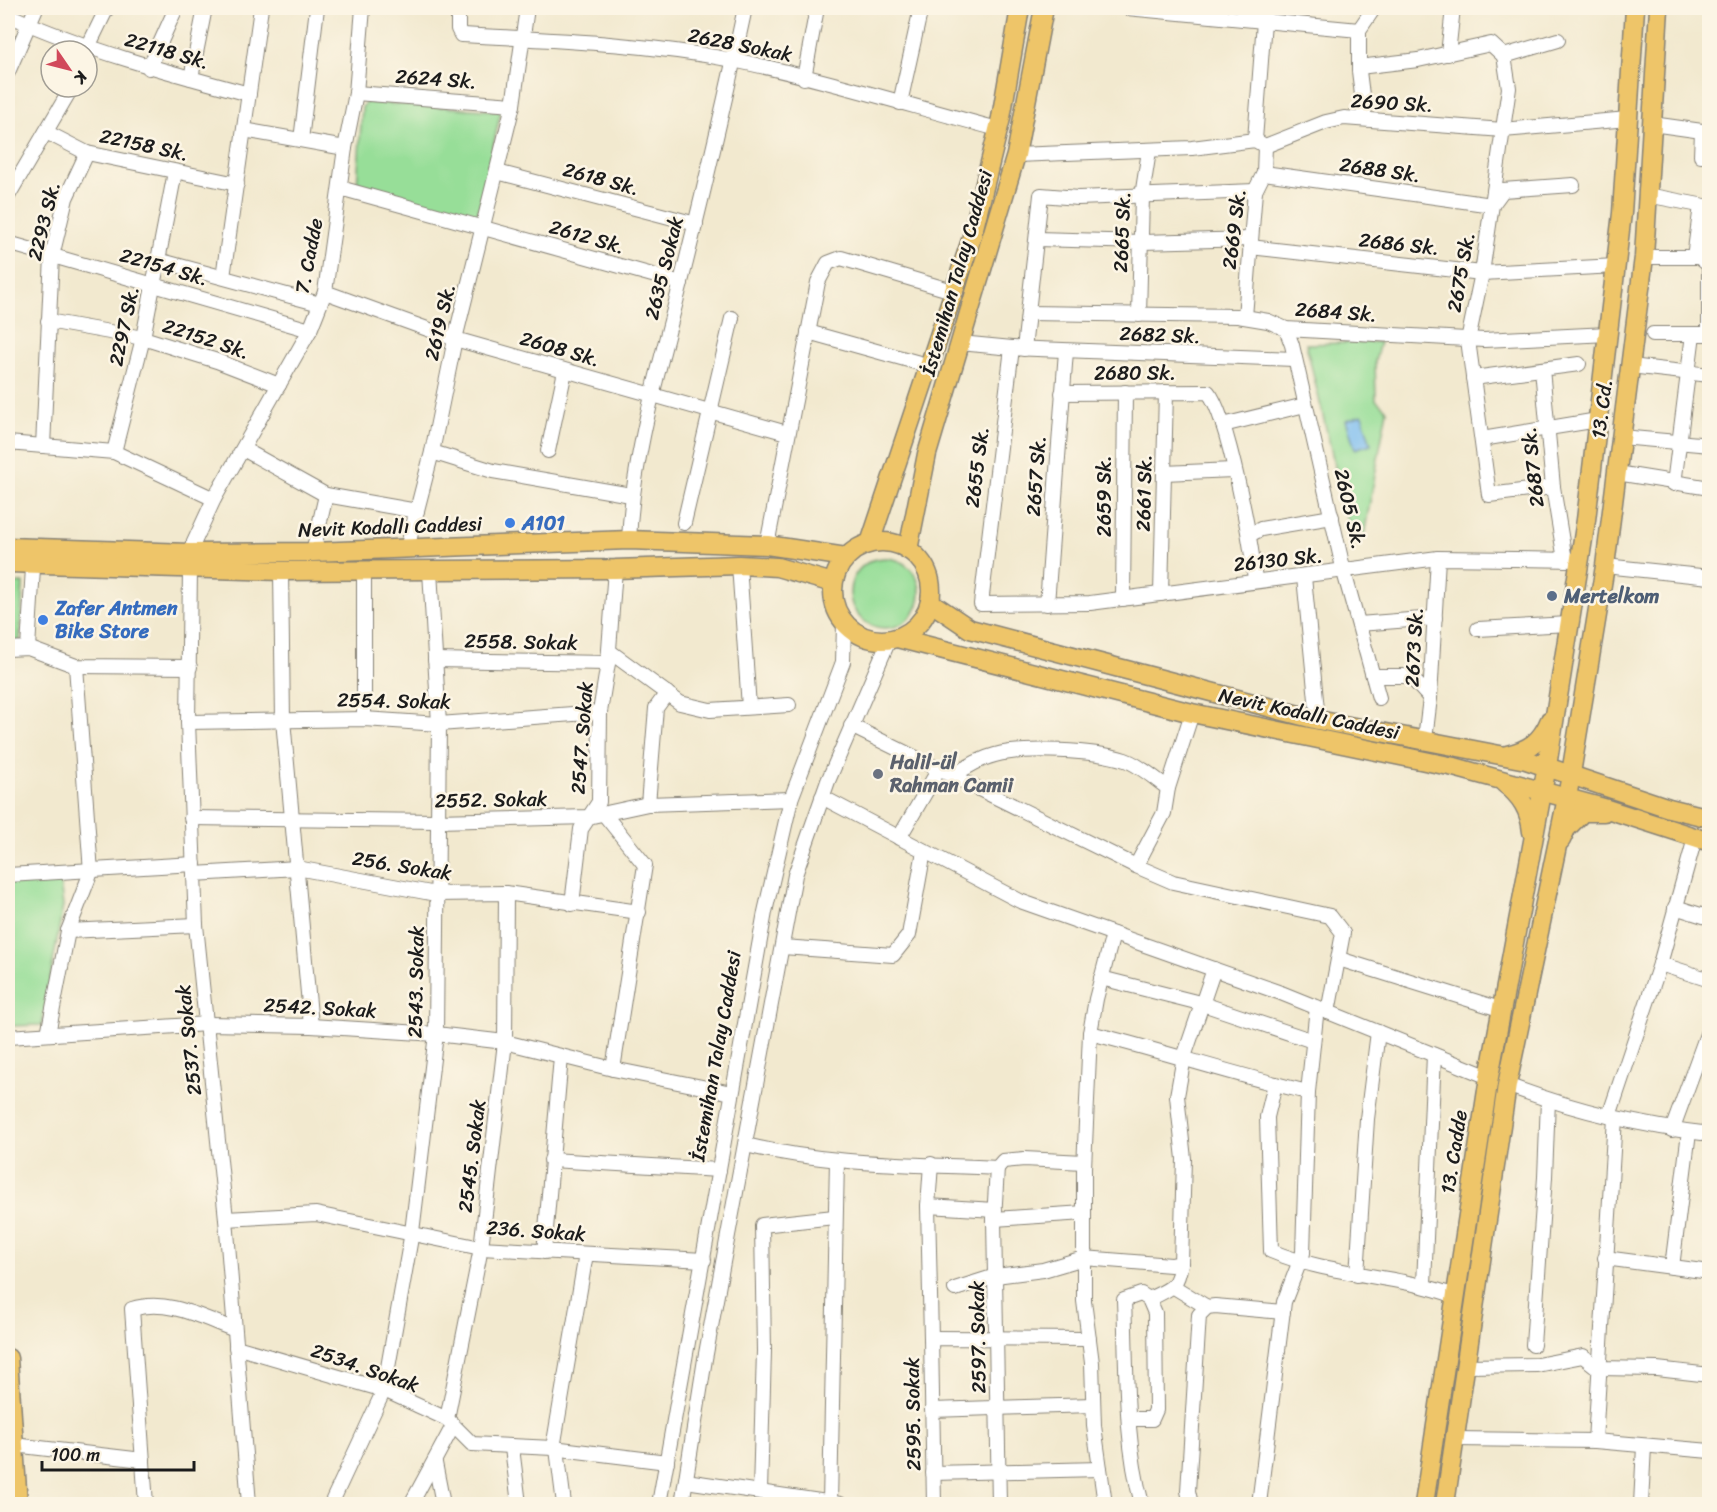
<svg xmlns="http://www.w3.org/2000/svg" width="1717" height="1512" font-family="Sriracha,sans-serif">
	<style>
		.green { fill: #97de98; stroke: #5a7d5a; stroke-width: 1.5 }
		.water { fill: #7cbdf1; stroke: #4c6c86; stroke-width: 1.5 }
		.lines { fill: none; stroke-linecap: round; stroke-linejoin: round }
		.minor-casing { stroke: #878276; stroke-width: 16 }
		.major-casing { stroke: #878276; stroke-width: 21 }
		.minor { stroke: #fff; stroke-width: 14 }
		.major { stroke: #eec569; stroke-width: 18 }
		.shop-dot { fill: #3f7fe0; stroke: #fcf5e5; stroke-width: 2 }
		.service-dot { fill: #5c6f8a; stroke: #fcf5e5; stroke-width: 2 }
		.worship-dot { fill: #6b7280; stroke: #fcf5e5; stroke-width: 2 }
		.labels { text-anchor: middle; dominant-baseline: central; stroke-width: 5; stroke-linejoin: round; paint-order: stroke }
		.street-label { font-size: 20px; fill: #1c1c1c; stroke: #fcf5e5 }
		.shop-label { font-size: 20px; font-weight: bold; fill: #366cbe; stroke: #fcf5e5; text-anchor: start }
		.service-label { font-size: 20px; font-weight: bold; fill: #4e5e75; stroke: #fcf5e5; text-anchor: start }
		.worship-label { font-size: 20px; font-weight: bold; fill: #5b616d; stroke: #fcf5e5; text-anchor: start }
	</style>
	<rect width="100%" height="100%" fill="#fcf5e5"/>
	<filter id="ink" filterUnits="userSpaceOnUse"><feTurbulence type="fractalNoise" baseFrequency=".0167" numOctaves="2"/><feDisplacementMap in="SourceGraphic" scale="12" xChannelSelector="R" yChannelSelector="G"/><feConvolveMatrix kernelMatrix="1 2 1 2 8 2 1 2 1" color-interpolation-filters="sRGB"/></filter>
	<filter id="wash" filterUnits="userSpaceOnUse"><feTurbulence type="fractalNoise" baseFrequency=".008" numOctaves="4" result="noise"/><feDisplacementMap in="SourceGraphic" scale="24" xChannelSelector="R" yChannelSelector="G"/><feGaussianBlur stdDeviation="1.35" result="paint"/><feColorMatrix in="noise" values="0 0 0 0 0 0 0 0 0 0 0 0 0 0 0 0 0 1.4 0 .05"/><feComposite in="paint" operator="in"/></filter>
	<g filter="url(#wash)">
		<rect width="100%" height="100%" fill="#f2e9cf"/>
		<g class="green">
			<polygon points="366,102 501,111 477,218 357,186 362,107"/>
			<polygon points="1380,342 1375,361 1376,400 1387,410 1363,540 1350,530 1306,344"/>
			<circle cx="885" cy="593" r="35"/>
			<polygon points="23,583 20,641 8,642 8,584"/>
			<polygon points="8,880 60,882 63,906 42,1025 10,1026 8,1021"/>
		</g>
		<polygon class="water" points="1362,415 1371,444 1355,449 1346,420"/>
	</g>
	<g filter="url(#ink)">
		<g class="lines">
			<g class="minor-casing">
				<g id="minor">
					<path d="M 458,8 L 458,29 L 461,35 C 552,40 643,43 733,60 C 821,78 911,106 998,129"/>
					<polyline points="1127,8 1359,30"/>
					<path d="M 8,15 C 86,50 167,72 249,94"/>
					<polyline points="88,47 107,8"/>
					<polyline points="1448,54 1453,8"/>
					<polyline points="1504,56 1509,88 1482,273 1468,340 1489,495 1553,487"/>
					<polyline points="1359,67 1418,60 1491,44 1504,56 1558,40"/>
					<polyline points="149,68 176,8"/>
					<polyline points="8,72 36,8"/>
					<polyline points="191,78 205,8"/>
					<polyline points="804,78 817,8"/>
					<polyline points="356,93 513,105"/>
					<polyline points="900,103 921,8"/>
					<polyline points="1365,119 1359,71 1359,30 1374,8"/>
					<polyline points="1652,124 1702,131 1701,156 1710,156"/>
					<polyline points="244,130 345,148"/>
					<polyline points="46,132 87,153 237,184"/>
					<polyline points="301,140 317,8"/>
					<polyline points="1255,140 1265,8"/>
					<polyline points="1016,155 1192,148 1255,140 1265,146 1326,122 1344,118 1503,130 1628,119"/>
					<polyline points="497,172 696,224"/>
					<polyline points="1264,173 1492,205 1503,190 1573,185"/>
					<polyline points="340,188 681,283"/>
					<polyline points="1647,195 1710,207"/>
					<polyline points="8,196 72,87"/>
					<polyline points="1037,239 1142,242 1251,239"/>
					<polyline points="8,243 310,330"/>
					<polyline points="1250,247 1482,273 1616,266"/>
					<polyline points="1644,257 1699,257 1710,266"/>
					<polyline points="1694,257 1701,206"/>
					<polyline points="158,260 320,304"/>
					<polyline points="223,277 261,8"/>
					<polyline points="325,292 455,339 787,433"/>
					<polyline points="1028,313 1238,316 1268,321 1286,329 1484,340 1608,334"/>
					<polyline points="1139,315 1142,196 1149,151"/>
					<polyline points="1245,317 1255,191 1264,173 1265,146"/>
					<polyline points="48,321 143,338 217,361 279,385"/>
					<polyline points="1286,329 1292,345 1344,572 1379,698"/>
					<polyline points="808,332 930,366"/>
					<polyline points="1653,334 1705,334 1709,329 1709,266"/>
					<polyline points="960,343 1012,348"/>
					<polyline points="1024,349 1041,195 1078,198 1255,191"/>
					<polyline points="1294,359 1012,348 981,604 1090,603 1438,558 1579,560"/>
					<polyline points="1630,366 1710,375"/>
					<polyline points="1542,369 1553,487 1565,560"/>
					<polyline points="1473,378 1579,364"/>
					<path d="M 1062,393 L 1208,392 C 1228,415 1252,546 1255,581"/>
					<polyline points="1223,425 1305,405"/>
					<polyline points="1621,437 1710,445"/>
					<polyline points="1482,439 1598,420"/>
					<polyline points="8,443 114,452 214,499"/>
					<polyline points="43,446 52,256 66,198 87,153"/>
					<polyline points="243,449 326,495 417,511"/>
					<polyline points="548,451 565,371"/>
					<polyline points="114,452 143,338 175,172"/>
					<polyline points="432,452 493,471 631,495"/>
					<polyline points="1164,473 1233,470"/>
					<polyline points="1617,473 1710,488"/>
					<polyline points="1674,484 1693,334"/>
					<polyline points="684,523 732,318"/>
					<polyline points="1249,535 1261,529 1332,517"/>
					<path d="M 629,540 C 633,454 659,370 680,286 C 703,194 725,101 745,8"/>
					<polyline points="767,545 818,282 828,263 841,258 956,292"/>
					<polyline points="407,549 432,452 455,339 513,105 527,8"/>
					<polyline points="313,552 326,495"/>
					<polyline points="189,553 214,499 310,330 325,292 345,148 356,93 363,8"/>
					<polyline points="739,565 749,707"/>
					<polyline points="1605,566 1710,577"/>
					<polyline points="190,570 188,722 196,925 226,1219 249,1504"/>
					<polyline points="364,570 364,719"/>
					<polyline points="281,571 283,720 311,1026"/>
					<polyline points="1304,577 1318,720"/>
					<polyline points="1161,594 1166,392"/>
					<polyline points="1123,599 1125,392"/>
					<polyline points="1047,604 1066,351"/>
					<polyline points="1359,624 1435,618"/>
					<polyline points="1478,629 1569,624"/>
					<polyline points="28,648 33,568"/>
					<polyline points="8,649 28,648 76,666 190,667"/>
					<polyline points="609,651 680,703 710,710 789,705"/>
					<polyline points="435,660 608,663"/>
					<polyline points="1373,676 1410,676 1430,698"/>
					<polyline points="188,722 364,719 439,724 600,712"/>
					<polyline points="851,726 1136,866 1173,882 1330,916 1343,933 1328,1012"/>
					<polyline points="1425,739 1430,698 1438,558"/>
					<path d="M 953,776 C 966,767 979,759 995,755 C 1026,747 1094,750 1125,760 C 1140,765 1155,779 1168,788"/>
					<polyline points="822,797 1020,901 1281,993 1489,1077"/>
					<polyline points="648,804 656,708 667,693"/>
					<polyline points="604,814 645,865 613,1069"/>
					<polyline points="191,818 437,821 588,817 648,804 791,799"/>
					<polyline points="899,838 939,769"/>
					<polyline points="1136,866 1164,813 1168,788 1192,713"/>
					<polyline points="194,874 297,868 436,894 506,893 639,912"/>
					<polyline points="8,875 194,864"/>
					<polyline points="572,904 581,829 599,802 600,712 608,663 615,569"/>
					<polyline points="1675,907 1710,918"/>
					<polyline points="68,931 196,925"/>
					<polyline points="783,947 893,955 909,935 924,851"/>
					<polyline points="1339,959 1503,1010"/>
					<polyline points="1660,964 1710,980"/>
					<polyline points="1101,978 1200,1003 1313,1041"/>
					<path d="M 1090,1033 C 1163,1051 1234,1075 1308,1092"/>
					<polyline points="48,1034 68,931 91,872 76,666"/>
					<polyline points="8,1037 207,1024 311,1026 436,1034 505,1042 613,1069 732,1093"/>
					<path d="M 1275,1084 L 1267,1117 L 1271,1251 C 1330,1276 1396,1274 1455,1296"/>
					<path d="M 1507,1085 C 1573,1110 1640,1126 1710,1134"/>
					<polyline points="1609,1116 1660,964 1695,838"/>
					<polyline points="1672,1130 1710,1026"/>
					<path d="M 746,1145 C 827,1165 913,1164 997,1168"/>
					<polyline points="551,1160 719,1170"/>
					<polyline points="931,1164 928,1206 931,1338"/>
					<polyline points="997,1168 994,1219 999,1504"/>
					<polyline points="997,1168 1003,1161 1024,1159 1084,1162"/>
					<polyline points="928,1206 995,1210"/>
					<polyline points="226,1219 316,1214 481,1248 704,1260"/>
					<polyline points="994,1219 1084,1213"/>
					<polyline points="544,1252 561,1057"/>
					<polyline points="1605,1258 1710,1272"/>
					<polyline points="1672,1267 1689,1132"/>
					<polyline points="1357,1275 1367,1119 1378,1032"/>
					<polyline points="1424,1284 1434,1055"/>
					<polyline points="1174,1287 1207,1307"/>
					<polyline points="955,1289 996,1276 1043,1270 1084,1258 1171,1265 1181,1263 1184,1159 1177,1096 1184,1057 1214,969"/>
					<path d="M 1149,1299 C 1171,1288 1177,1289 1181,1263"/>
					<polyline points="1533,1345 1545,1177 1548,1100"/>
					<polyline points="236,1347 384,1390 447,1419 472,1444 553,1448 667,1462"/>
					<polyline points="1466,1366 1537,1365 1583,1356 1598,1368 1657,1369 1710,1375"/>
					<polyline points="932,1410 1093,1405"/>
					<polyline points="447,1419 481,1248 505,1042 506,893"/>
					<path d="M 1130,1419 L 1152,1419 L 1156,1410 L 1155,1313 L 1149,1299 L 1141,1294 L 1124,1300 C 1127,1368 1124,1439 1142,1504"/>
					<polyline points="1455,1439 1595,1441 1710,1451"/>
					<polyline points="1595,1441 1615,1118"/>
					<polyline points="14,1445 143,1460"/>
					<polyline points="512,1448 519,1504"/>
					<polyline points="553,1448 586,1254"/>
					<polyline points="557,1449 564,1504"/>
					<polyline points="435,1463 443,1504"/>
					<polyline points="933,1473 1100,1469"/>
					<polyline points="686,1481 840,1504"/>
					<polyline points="760,1491 764,1351 762,1225 834,1217"/>
					<polyline points="830,1503 837,1160"/>
					<path d="M 146,1504 L 132,1309 C 166,1298 201,1317 233,1329"/>
					<polyline points="331,1504 384,1390 412,1232 436,1034 439,724 430,571"/>
					<polyline points="411,1504 453,1426"/>
					<polyline points="659,1504 765,912 791,799 843,662 844,624"/>
					<polyline points="682,1504 705,1359 795,875 828,781 889,640"/>
					<polyline points="934,1504 931,1338 1089,1339"/>
					<polyline points="1105,1504 1094,1426 1092,1363 1084,1301 1084,1168 1090,1033 1096,999 1113,934"/>
					<polyline points="1191,1504 1188,1491 1199,1315 1207,1307 1215,1306 1283,1312"/>
					<polyline points="1259,1504 1284,1302 1303,1253 1308,1092 1317,1007"/>
					<polyline points="1641,1504 1644,1446"/>
				</g>
			</g>
			<g class="major-casing">
				<g id="major">
					<circle cx="882" cy="591" r="49"/>
					<polyline points="870,543 971,240 1001,118 1020,8"/>
					<polyline points="8,547 189,553 313,552 629,540 767,545 846,557"/>
					<polyline points="908,550 927,454 1016,155 1044,8"/>
					<polyline points="8,563 281,571 615,569 739,565 777,567 833,583"/>
					<polyline points="930,602 970,629 1318,720 1526,760 1669,808 1710,818"/>
					<polyline points="897,638 1192,713 1454,767 1607,809 1710,842"/>
					<path d="M 1507,755 C 1529,750 1541,742 1550,720"/>
					<path d="M 1504,783 C 1521,796 1530,810 1532,832"/>
					<polyline points="1561,840 1566,829 1583,812 1604,812"/>
					<polyline points="8,1358 18,1504"/>
					<polyline points="1424,1504 1489,1077 1547,766 1586,520 1622,213 1635,8"/>
					<polyline points="1445,1504 1507,1085 1567,798 1605,566 1644,257 1659,8"/>
				</g>
			</g>
			<use href="#minor" class="minor"/>
			<use href="#major" class="major"/>
		</g>
	</g>
	<g class="shop-dot">
		<circle cx="510" cy="523" r="6"/>
		<circle cx="43" cy="620" r="6"/>
	</g>
	<circle class="service-dot" cx="1552" cy="596" r="6"/>
	<circle class="worship-dot" cx="878" cy="774" r="6"/>
	<g class="labels">
		<g class="street-label">
			<text transform="translate(740 45) rotate(11)">2628 Sokak</text>
			<text transform="translate(167 51) rotate(16)">22118 Sk.</text>
			<text transform="translate(436 79) rotate(4)">2624 Sk.</text>
			<text transform="translate(1392 103) rotate(3)">2690 Sk.</text>
			<text transform="translate(144 145) rotate(12)">22158 Sk.</text>
			<text transform="translate(1380 170) rotate(8)">2688 Sk.</text>
			<text transform="translate(601 179) rotate(15)">2618 Sk.</text>
			<text transform="translate(44 221) rotate(-76)">2293 Sk.</text>
			<text transform="translate(1234 229) rotate(-83)">2669 Sk.</text>
			<text transform="translate(1122 232) rotate(-88)">2665 Sk.</text>
			<text transform="translate(587 237) rotate(16)">2612 Sk.</text>
			<text transform="translate(1399 244) rotate(6)">2686 Sk.</text>
			<text transform="translate(309 256) rotate(-79)">7. Cadde</text>
			<text transform="translate(164 267) rotate(16)">22154 Sk.</text>
			<text transform="translate(664 268) rotate(-76)">2635 Sokak</text>
			<text transform="translate(1461 272) rotate(-80)">2675 Sk.</text>
			<text transform="translate(957 273) rotate(-74)">İstemihan Talay Caddesi</text>
			<text transform="translate(1336 312) rotate(4)">2684 Sk.</text>
			<text transform="translate(440 322) rotate(-77)">2619 Sk.</text>
			<text transform="translate(124 326) rotate(-78)">2297 Sk.</text>
			<text transform="translate(1160 335) rotate(2)">2682 Sk.</text>
			<text transform="translate(206 339) rotate(18)">22152 Sk.</text>
			<text transform="translate(560 349) rotate(16)">2608 Sk.</text>
			<text x="1135" y="373">2680 Sk.</text>
			<text transform="translate(1602 409) rotate(-83)">13. Cd.</text>
			<text transform="translate(977 467) rotate(-83)">2655 Sk.</text>
			<text transform="translate(1533 467) rotate(-96)">2687 Sk.</text>
			<text transform="translate(1036 476) rotate(-86)">2657 Sk.</text>
			<text transform="translate(1144 493) rotate(-89)">2661 Sk.</text>
			<text transform="translate(1104 496) rotate(-90)">2659 Sk.</text>
			<text transform="translate(1350 509) rotate(77)">2605 Sk.</text>
			<text transform="translate(390 527) rotate(-2)">Nevit Kodallı Caddesi</text>
			<text transform="translate(1278 560) rotate(-6)">26130 Sk.</text>
			<text transform="translate(521 642) rotate(1)">2558. Sokak</text>
			<text transform="translate(1414 647) rotate(-87)">2673 Sk.</text>
			<text transform="translate(394 701) rotate(1)">2554. Sokak</text>
			<text transform="translate(1309 714) rotate(12)">Nevit Kodallı Caddesi</text>
			<text transform="translate(582 738) rotate(-86)">2547. Sokak</text>
			<text transform="translate(491 800) rotate(-1)">2552. Sokak</text>
			<text transform="translate(402 866) rotate(9)">256. Sokak</text>
			<text transform="translate(416 982) rotate(-89)">2543. Sokak</text>
			<text transform="translate(320 1008) rotate(3)">2542. Sokak</text>
			<text transform="translate(189 1040) rotate(-96)">2537. Sokak</text>
			<text transform="translate(716 1056) rotate(-80)">İstemihan Talay Caddesi</text>
			<text transform="translate(1454 1152) rotate(-81)">13. Cadde</text>
			<text transform="translate(472 1156) rotate(-83)">2545. Sokak</text>
			<text transform="translate(536 1231) rotate(4)">236. Sokak</text>
			<text transform="translate(978 1337) rotate(-91)">2597. Sokak</text>
			<text transform="translate(365 1368) rotate(19)">2534. Sokak</text>
			<text transform="translate(913 1414) rotate(-91)">2595. Sokak</text>
		</g>
		<g class="shop-label">
			<text x="522" y="523">A101</text>
			<text x="55" y="608">Zafer Antmen<tspan x="55" dy="23">Bike Store</tspan></text>
		</g>
		<g class="service-label">
			<text x="1564" y="596">Mertelkom</text>
		</g>
		<g class="worship-label">
			<text x="890" y="762">Halil-ül<tspan x="890" dy="23">Rahman Camii</tspan></text>
		</g>
	</g>
	<rect width="1717" height="1512" fill="none" stroke="#fcf5e5" stroke-width="30"/>
	<g transform="translate(69 69) rotate(125)"><circle r="28" fill="#fcf5e5" stroke="#a29e95" stroke-width="1.5"/>
	<path d="M0-4.5L10 22L0 15L-10 22Z" fill="#d1495b"/>
	<text y="-9" font-size="16" font-weight="bold" text-anchor="middle" fill="#1c1c1c">K</text>
	</g>
	<path d="M42 1461v9h152v-9" fill="none" stroke="#1c1c1c" stroke-width="3"/>
	<text x="51" y="1461" font-size="18" fill="#1c1c1c" stroke="#fcf5e5" stroke-width="4.5" paint-order="stroke">100 m</text>
</svg>
